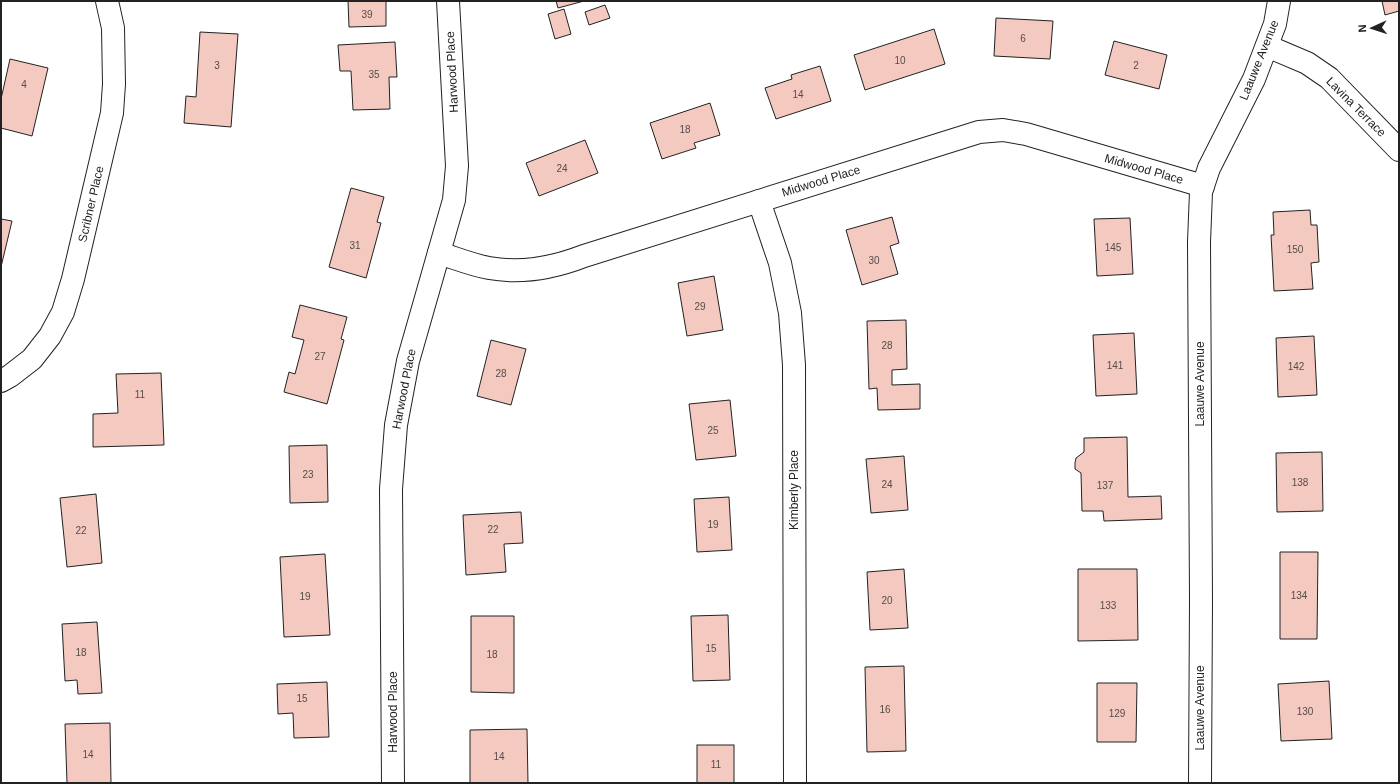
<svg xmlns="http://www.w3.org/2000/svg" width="1400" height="784" font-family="Helvetica,sans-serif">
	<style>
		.building { fill: #f3c9c0; stroke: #222 }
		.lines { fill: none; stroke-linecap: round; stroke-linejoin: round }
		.street-casing { stroke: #222; stroke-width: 24 }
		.secondary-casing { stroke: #222; stroke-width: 24 }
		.street { stroke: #fff; stroke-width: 22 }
		.secondary { stroke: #fff; stroke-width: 22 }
		.labels { text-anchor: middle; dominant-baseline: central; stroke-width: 3; stroke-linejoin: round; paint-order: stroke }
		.number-label { font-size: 10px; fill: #564c4a }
		.street-label { font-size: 12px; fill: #222; stroke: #fff }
	</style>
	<rect width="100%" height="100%" fill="#fff"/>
	<g class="building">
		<polygon points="329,1 386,1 386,26 349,27 348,1"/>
		<polygon points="556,1 584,1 558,8"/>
		<polygon points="1382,1 1399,1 1399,11 1385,15"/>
		<polygon points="605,5 610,18 589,25 585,12"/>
		<polygon points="564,9 571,34 555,39 548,14"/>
		<polygon points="996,18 1053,21 1050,59 994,56"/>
		<polygon points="934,29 945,64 865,90 854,55"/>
		<polygon points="200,32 238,34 231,127 184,123 186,96 196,97"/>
		<polygon points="1114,41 1167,55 1159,89 1105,75"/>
		<polygon points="395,42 397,77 389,77 390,109 353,110 351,71 340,71 338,45"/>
		<polygon points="10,59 48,68 32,136 1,128 1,99"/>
		<polygon points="820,66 831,101 776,119 765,88 792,79 791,75"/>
		<polygon points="710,103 720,135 694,143 696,148 662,159 650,123"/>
		<polygon points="585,140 598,173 539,196 526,163"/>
		<polygon points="351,188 384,197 377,222 381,223 366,278 329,267"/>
		<polygon points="1310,210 1311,225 1317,225 1319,262 1311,263 1313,289 1274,291 1271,235 1274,235 1273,212"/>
		<polygon points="892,217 899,243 890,246 898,274 862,285 846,230"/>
		<polygon points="1130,218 1133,274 1097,276 1094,219"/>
		<polygon points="1,219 12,221 1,267"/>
		<polygon points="714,276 723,330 687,336 678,283"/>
		<polygon points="300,305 347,317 341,339 344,340 327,404 284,392 289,372 295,374 304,340 292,337"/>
		<polygon points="906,320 907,369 892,370 892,385 920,384 920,409 878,410 877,388 869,389 867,321"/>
		<polygon points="1134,333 1137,394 1096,396 1093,335"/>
		<polygon points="1314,336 1317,395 1278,397 1276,338"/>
		<polygon points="491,340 526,349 511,405 477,396"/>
		<polygon points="161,373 164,445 93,447 93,414 118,413 116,374"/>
		<polygon points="730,400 736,456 696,460 689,404"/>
		<polygon points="1127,437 1128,497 1161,496 1162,519 1104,521 1103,511 1082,511 1081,473 1075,469 1075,463 1076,458 1084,452 1084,438"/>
		<polygon points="327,445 328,502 290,503 289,446"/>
		<polygon points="1322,452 1323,511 1277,512 1276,453"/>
		<polygon points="904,456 908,510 871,513 866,459"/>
		<polygon points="96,494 102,563 67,567 60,498"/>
		<polygon points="729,497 732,550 697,552 694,499"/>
		<polygon points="521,512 523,543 504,544 506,572 466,575 463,515"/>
		<polygon points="1280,552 1318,552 1317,639 1280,639"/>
		<polygon points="325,554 330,635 284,637 280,557"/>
		<polygon points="904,569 908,628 870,630 867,572"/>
		<polygon points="1078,569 1137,569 1138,640 1078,641"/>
		<polygon points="728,615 730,680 693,681 691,616"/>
		<polygon points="471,616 514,616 514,693 471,692"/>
		<polygon points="97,622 102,693 78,694 77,680 65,681 62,624"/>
		<polygon points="904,666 906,751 867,752 865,667"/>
		<polygon points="1329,681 1332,739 1281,741 1278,684"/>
		<polygon points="327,682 329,737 294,738 293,713 278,714 277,684"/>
		<polygon points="1097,683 1137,683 1136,742 1097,742"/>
		<polygon points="110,723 111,783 67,783 65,724"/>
		<polygon points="527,729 528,783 470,783 470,730"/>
		<rect x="697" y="745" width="37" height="38"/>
	</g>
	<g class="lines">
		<g class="street-casing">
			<g id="street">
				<polyline points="1267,46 1307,63 1329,78 1399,150"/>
				<polyline points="759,201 780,263 790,313 794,365 795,783"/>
				<path d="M 439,253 C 455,258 472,265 489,268 C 522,274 553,268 584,256 L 979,132 L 1003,130 L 1026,134 L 1203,186"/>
				<polyline points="1,381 10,376 32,359 50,336 63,312 73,279 112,113 114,84 113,28 107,1"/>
				<polyline points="393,783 391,489 396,425 408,361 454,200 457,166 448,1"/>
			</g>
		</g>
		<g class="secondary-casing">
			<polyline id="secondary" points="1200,783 1201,600 1199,242 1201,192 1209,168 1254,79 1275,24 1279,1"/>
		</g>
		<use href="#street" class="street"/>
		<use href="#secondary" class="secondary"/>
	</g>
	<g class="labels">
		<g class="number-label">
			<text x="367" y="14">39</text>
			<text x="1023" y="38">6</text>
			<text x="900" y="60">10</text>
			<text x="217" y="65">3</text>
			<text x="1136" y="65">2</text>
			<text x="374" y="74">35</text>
			<text x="24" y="84">4</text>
			<text x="798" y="94">14</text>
			<text x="685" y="129">18</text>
			<text x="562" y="168">24</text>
			<text x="355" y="245">31</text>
			<text x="1113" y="247">145</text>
			<text x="1295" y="249">150</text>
			<text x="874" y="260">30</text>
			<text x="700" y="306">29</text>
			<text x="887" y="345">28</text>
			<text x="320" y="356">27</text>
			<text x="1115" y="365">141</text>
			<text x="1296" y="366">142</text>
			<text x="501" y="373">28</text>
			<text x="140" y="394">11</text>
			<text x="713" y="430">25</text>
			<text x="308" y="474">23</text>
			<text x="1300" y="482">138</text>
			<text x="887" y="484">24</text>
			<text x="1105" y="485">137</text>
			<text x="713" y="524">19</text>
			<text x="493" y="529">22</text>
			<text x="81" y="530">22</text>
			<text x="1299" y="595">134</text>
			<text x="305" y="596">19</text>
			<text x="887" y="600">20</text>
			<text x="1108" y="605">133</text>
			<text x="711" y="648">15</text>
			<text x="81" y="652">18</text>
			<text x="492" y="654">18</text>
			<text x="302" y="698">15</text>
			<text x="885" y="709">16</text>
			<text x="1305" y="711">130</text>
			<text x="1117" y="713">129</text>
			<text x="88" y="754">14</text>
			<text x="499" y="756">14</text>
			<text x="716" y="764">11</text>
		</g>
		<g class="street-label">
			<text transform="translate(1259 60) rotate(-68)">Laauwe Avenue</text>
			<text transform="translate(452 72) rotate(-93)">Harwood Place</text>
			<text transform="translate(1356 107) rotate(45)">Lavina Terrace</text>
			<text transform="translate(1144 169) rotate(16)">Midwood Place</text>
			<text transform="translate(821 181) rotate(-17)">Midwood Place</text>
			<text transform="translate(91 204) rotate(-77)">Scribner Place</text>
			<text transform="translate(1200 384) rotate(-90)">Laauwe Avenue</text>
			<text transform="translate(404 389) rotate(-79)">Harwood Place</text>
			<text transform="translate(794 490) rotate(-90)">Kimberly Place</text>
			<text transform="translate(1200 708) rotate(-90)">Laauwe Avenue</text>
			<text transform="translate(393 712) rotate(-90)">Harwood Place</text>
		</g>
	</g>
	<rect width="1400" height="784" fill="none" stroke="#222222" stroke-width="4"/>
	<g transform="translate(1372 28) rotate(267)" stroke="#ffffff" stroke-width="3" paint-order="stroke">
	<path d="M0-3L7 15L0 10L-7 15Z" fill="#222222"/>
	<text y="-6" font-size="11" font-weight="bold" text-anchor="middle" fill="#222222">N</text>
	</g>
</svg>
